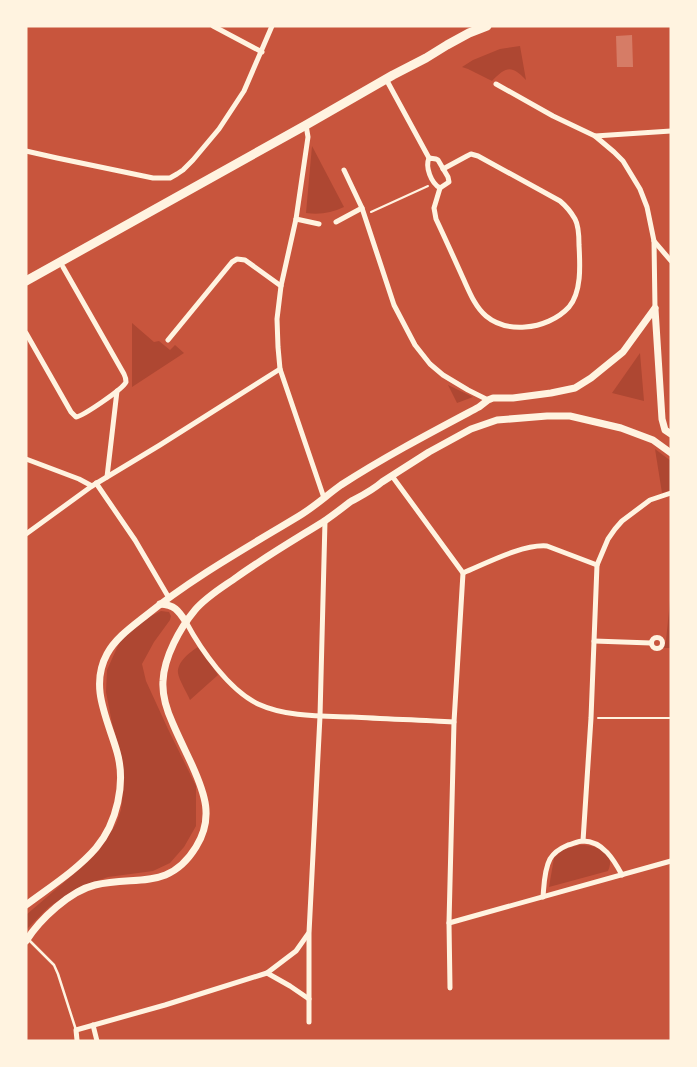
<svg xmlns="http://www.w3.org/2000/svg" width="697" height="1067" font-family="'Alegreya Sans',sans-serif">
	<style>
		.green { fill: #ae4732 }
		.building { fill: #d67c66 }
		.lines { fill: none; stroke-linecap: round; stroke-linejoin: round }
		.path { stroke: #fff3e0; stroke-width: 2 }
		.service { stroke: #fff3e0; stroke-width: 2.5 }
		.minor { stroke: #fff3e0; stroke-width: 5 }
		.tertiary { stroke: #fff3e0; stroke-width: 7 }
		.primary { stroke: #fff3e0; stroke-width: 9 }
	</style>
	<rect width="100%" height="100%" fill="#c8553d"/>
	<g class="green">
		<path d="M 520,46 L 526,80 C 512,65 506,66 492,81 L 468,69 L 462,67 L 473,60 L 500,49 Z"/>
		<path d="M 312,146 L 344,207 C 331,213 320,215 306,213 Z"/>
		<polygon points="132,323 154,342 159,341 170,350 175,345 184,353 132,387"/>
		<polygon points="640,353 644,401 612,393"/>
		<polygon points="448,385 473,397 457,403"/>
		<polygon points="655,449 671,461 671,490 662,493"/>
		<polygon points="671,590 671,648 663,648 666,641"/>
		<polygon points="161,611 169,612 171,616 170,620 154,642 142,664 146,681 168,729 196,786 196,826 184,847 170,863 153,871 108,877 79,887 49,907 26,930 26,915 90,860 100,849 116,824 121,810 124,784 123,762 112,723 106,692 107,670 120,641 140,624 151,616"/>
		<path d="M 198,647 L 204,654 L 218,675 L 190,700 C 187,693 179,680 178,673 C 177,662 190,652 198,647 Z"/>
		<path d="M 579,845 C 594,844 617,852 608,871 L 549,887 L 554,858 L 562,850 Z"/>
	</g>
	<polygon class="building" points="632,35 633,67 617,67 616,36"/>
	<g class="lines">
		<g class="path">
			<polyline points="371,212 428,186"/>
			<polyline points="598,718 671,718"/>
		</g>
		<polyline class="service" points="29,940 54,965 58,974 76,1030"/>
		<g class="minor">
			<polyline points="213,26 262,52"/>
			<polyline points="386,79 429,158"/>
			<polyline points="496,84 553,116 595,136 614,152 623,161 640,189 647,207 654,241 655,308"/>
			<polyline points="306,125 308,137 296,219 281,286 277,319 278,347 280,369 324,498"/>
			<polyline points="595,136 671,131"/>
			<polyline points="26,151 57,158 153,178 170,178 177,174 183,170 193,160 219,129 244,91 272,26"/>
			<path d="M 429,158 L 436,159 L 438,160 L 448,177 L 449,182 L 440,188 C 431,183 425,167 429,158 Z"/>
			<polyline points="344,170 362,208 394,305 415,345 430,364 443,375 468,390 488,400"/>
			<path d="M 440,188 L 434,208 L 436,219 C 445,238 454,258 463,278 C 469,291 475,307 486,316 C 498,326 511,328 525,327 C 541,326 558,319 569,307 C 582,291 580,264 579,245 C 579,236 579,226 575,219 C 571,212 566,206 560,201 L 478,156 L 471,154 L 467,156 L 443,169"/>
			<polyline points="296,219 319,224"/>
			<polyline points="336,222 362,208"/>
			<polyline points="654,241 671,261"/>
			<path d="M 26,333 L 71,412 L 76,417 C 83,416 123,389 126,382 C 126,380 125,376 124,374 L 63,267"/>
			<polyline points="168,340 232,262 237,259 245,260 281,286"/>
			<polyline points="26,459 79,479 92,486"/>
			<polyline points="392,476 463,573 454,722 449,923 450,988"/>
			<polyline points="107,477 117,391"/>
			<polyline points="96,483 135,540 169,598"/>
			<polyline points="26,534 92,486 160,445 280,369"/>
			<path d="M 463,573 C 487,563 523,544 547,546 L 597,565"/>
			<path d="M 186,622 C 201,650 229,690 258,704 C 286,717 321,716 352,717 C 386,719 420,720 454,722"/>
			<circle cx="657" cy="643" r="5.5"/>
			<polyline points="594,641 651,643"/>
			<polyline points="583,841 591,718 597,565 608,539 615,529 622,521 650,500 671,493"/>
			<path d="M 543,897 C 544,886 544,870 550,859 C 554,852 561,848 568,845 C 573,844 578,841 583,841 C 603,841 614,860 622,875"/>
			<polyline points="449,923 671,861"/>
			<polyline points="267,973 290,986 309,999"/>
			<polyline points="309,1022 309,933 320,716 325,521"/>
			<polyline points="93,1025 97,1041"/>
			<polyline points="77,1040 76,1030 165,1005 267,973 296,951 308,934"/>
		</g>
		<g class="tertiary">
			<polyline points="655,309 662,419 665,430 671,434"/>
			<path d="M 160,604 C 175,605 178,610 186,622"/>
			<path d="M 26,905 C 50,887 77,870 96,848 C 117,823 126,783 117,752 C 108,720 89,687 107,654 C 115,639 130,628 144,617 C 192,578 246,548 299,516 C 314,507 327,495 341,485 C 386,456 432,432 479,407 L 488,400 L 493,398 L 513,398 L 551,393 L 575,388 L 591,378 L 623,352 L 655,308"/>
			<path d="M 26,941 C 40,919 70,891 95,885 C 137,875 169,891 196,847 C 214,818 205,794 192,765 C 186,752 179,738 173,724 C 167,711 162,696 163,681 C 164,657 180,628 195,610 C 207,596 223,587 237,577 C 265,557 294,540 323,522 C 332,516 341,509 350,502 C 361,496 373,490 382,482 L 429,452 L 471,429 L 497,420 L 547,416 L 570,416 L 621,428 L 653,440 L 671,453"/>
		</g>
		<polyline class="primary" points="26,281 306,125 393,75 426,58 447,45 469,33 487,26"/>
	</g>
	<rect width="697" height="1067" fill="none" stroke="#fff3e0" stroke-width="55"/>
</svg>
